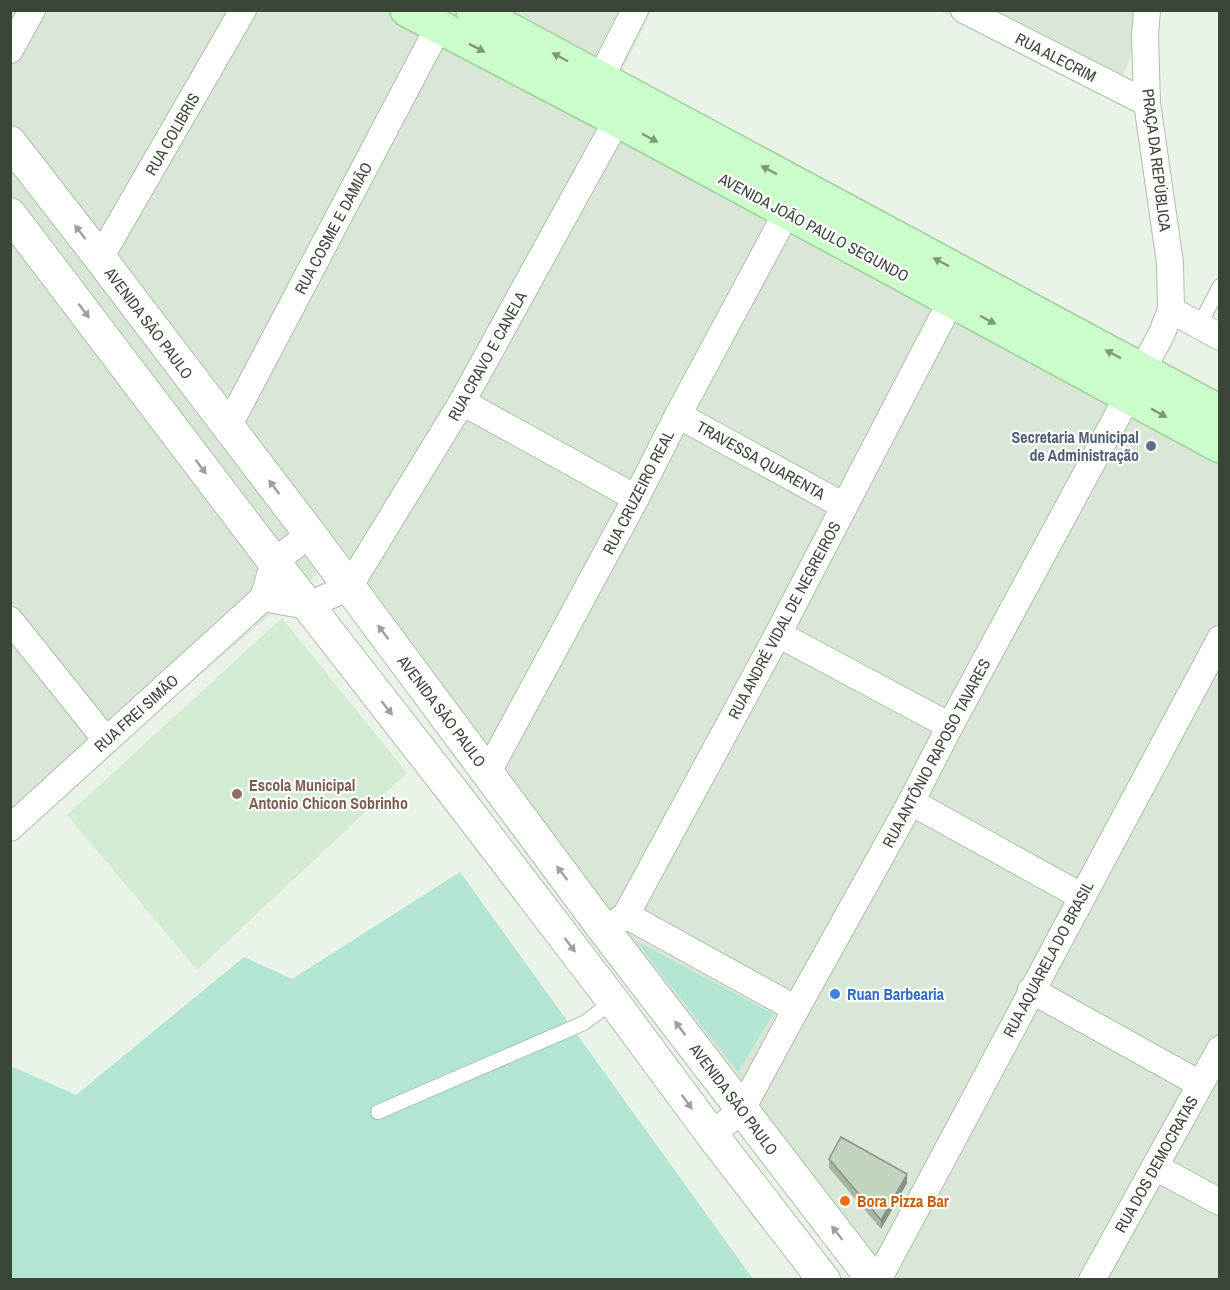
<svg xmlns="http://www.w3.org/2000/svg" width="1230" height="1290" font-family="'Archivo Narrow',sans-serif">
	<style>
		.residential { fill: #d8e7d6 }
		.education { fill: #d4ebd3 }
		.green { fill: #b3e5d4 }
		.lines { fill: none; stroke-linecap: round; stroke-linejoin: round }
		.service-casing { stroke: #aebeab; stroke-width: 16 }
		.minor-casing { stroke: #aebeab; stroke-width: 28 }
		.tertiary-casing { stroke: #aebeab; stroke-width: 34 }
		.secondary-casing { stroke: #9dd09a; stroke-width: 36 }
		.service { stroke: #fff; stroke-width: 14 }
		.minor { stroke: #fff; stroke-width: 26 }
		.tertiary { stroke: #fff; stroke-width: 32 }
		.secondary { stroke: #cbfcc9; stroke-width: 33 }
		.wall { fill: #a7b6a3 }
		.shaded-wall { fill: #889485 }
		.building { fill: #c2d4be; stroke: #889485; stroke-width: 1.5 }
		.oneway { fill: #7b9879 }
		.oneway2 { fill: #9ca29b }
		.service-dot { fill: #5c6f8a; stroke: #fff; stroke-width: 2 }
		.education-dot { fill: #8d6e63; stroke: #fff; stroke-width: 2 }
		.shop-dot { fill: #3f7fe0; stroke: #fff; stroke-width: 2 }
		.food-dot { fill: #e8710a; stroke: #fff; stroke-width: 2 }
		.labels { text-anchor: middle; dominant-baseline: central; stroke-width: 4.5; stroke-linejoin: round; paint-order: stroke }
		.street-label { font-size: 16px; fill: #3a4637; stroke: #fff }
		.service-label { font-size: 16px; font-weight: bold; fill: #4e5e75; stroke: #fff; text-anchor: end }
		.education-label { font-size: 16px; font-weight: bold; fill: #785e54; stroke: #fff; text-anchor: start }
		.shop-label { font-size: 16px; font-weight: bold; fill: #366cbe; stroke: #fff; text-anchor: start }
		.food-label { font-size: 16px; font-weight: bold; fill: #c56008; stroke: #fff; text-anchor: start }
	</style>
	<rect width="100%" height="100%" fill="#e9f3e8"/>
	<g class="residential">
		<polygon points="11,11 651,11 609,99 1219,426 1219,1279 866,1279 318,573 11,838"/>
		<polygon points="940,11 1149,11 1113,100"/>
	</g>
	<polygon class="education" points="282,618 407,773 197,970 67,815"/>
	<g class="green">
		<polygon points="460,872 753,1279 11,1280 11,1066 76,1095 244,957 292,979"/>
		<polygon points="636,941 773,1014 738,1072"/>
	</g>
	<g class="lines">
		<g class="service-casing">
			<g id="service">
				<polyline points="1199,326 1220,286"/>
				<polyline points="378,1112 584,1023 613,1001"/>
			</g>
		</g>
		<g class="minor-casing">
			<g id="minor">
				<polyline points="964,10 1147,103"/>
				<polyline points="10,50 32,10"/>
				<polyline points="600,79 635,10"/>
				<polyline points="100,258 243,10"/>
				<polyline points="1171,310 1220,337"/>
				<polyline points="462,402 636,498"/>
				<polyline points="678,415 844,506"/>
				<polyline points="228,427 438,28"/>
				<polyline points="263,598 307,606 349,587 462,402 617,120"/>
				<polyline points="10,620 106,740"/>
				<polyline points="778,634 950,726"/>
				<polyline points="488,772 636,498 678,415 787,212"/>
				<polyline points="911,802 1081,896"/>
				<polyline points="10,828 263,598 274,562 310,534"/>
				<polyline points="626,915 796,1009"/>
				<polyline points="605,931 626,915 778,634 951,301"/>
				<polyline points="1031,990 1200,1084"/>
				<polyline points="712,1135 742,1109 796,1009 911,802 950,726 1161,335 1171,310 1170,263 1147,103 1145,35 1147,10"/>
				<polyline points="1155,1167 1220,1202"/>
				<polyline points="878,1280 1220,639"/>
				<polyline points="1092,1280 1220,1049"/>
			</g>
		</g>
		<g class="tertiary-casing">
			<g id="tertiary">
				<polyline points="10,142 100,258 310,534 605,931 873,1280"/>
				<polyline points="10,214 274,562 464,806 613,1001 712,1135 824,1280"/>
			</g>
		</g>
		<g class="secondary-casing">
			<g id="secondary">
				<polyline points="407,10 617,120 1220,446"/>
				<polyline points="473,10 1220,412"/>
			</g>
		</g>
		<use href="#service" class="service"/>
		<use href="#minor" class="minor"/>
		<use href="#tertiary" class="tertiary"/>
		<use href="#secondary" class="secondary"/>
	</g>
	<polygon class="wall" points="829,1159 907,1183 881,1229 829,1168"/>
	<polygon class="shaded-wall" points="907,1174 907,1183 881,1229 881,1220"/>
	<polygon class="building" points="841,1137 907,1174 881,1220 829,1159"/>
	<defs><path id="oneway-solid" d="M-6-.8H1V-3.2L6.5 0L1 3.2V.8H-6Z" transform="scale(1.5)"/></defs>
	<g class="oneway">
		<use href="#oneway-solid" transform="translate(477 48) rotate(27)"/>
		<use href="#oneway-solid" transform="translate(560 57) rotate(-152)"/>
		<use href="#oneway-solid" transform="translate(650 138) rotate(28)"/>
		<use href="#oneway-solid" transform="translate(769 170) rotate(-152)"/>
		<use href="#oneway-solid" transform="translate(941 262) rotate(-152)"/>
		<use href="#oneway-solid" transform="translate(988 320) rotate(28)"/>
		<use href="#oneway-solid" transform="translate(1113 354) rotate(-152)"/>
		<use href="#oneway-solid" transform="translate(1159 413) rotate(29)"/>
	</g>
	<g class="oneway2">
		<use href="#oneway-solid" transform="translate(80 232) rotate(-128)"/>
		<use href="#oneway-solid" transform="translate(84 311) rotate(53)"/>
		<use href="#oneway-solid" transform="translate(201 467) rotate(53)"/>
		<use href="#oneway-solid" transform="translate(274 487) rotate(-127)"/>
		<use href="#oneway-solid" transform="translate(383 632) rotate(-127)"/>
		<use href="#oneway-solid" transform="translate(387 708) rotate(52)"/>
		<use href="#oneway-solid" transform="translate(562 873) rotate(-127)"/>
		<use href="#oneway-solid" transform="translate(570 945) rotate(53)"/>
		<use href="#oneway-solid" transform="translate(680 1028) rotate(-127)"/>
		<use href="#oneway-solid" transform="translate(687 1102) rotate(54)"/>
		<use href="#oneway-solid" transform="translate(837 1233) rotate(-128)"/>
	</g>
	<circle class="service-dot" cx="1151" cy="446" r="6"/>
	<circle class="education-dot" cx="237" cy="794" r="6"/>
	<circle class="shop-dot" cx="835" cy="994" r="6"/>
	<circle class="food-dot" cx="845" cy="1201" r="6"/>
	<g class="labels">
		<g class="street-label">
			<text transform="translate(1056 57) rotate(27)">RUA ALECRIM</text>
			<text transform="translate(172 134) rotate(-60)">RUA COLIBRIS</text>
			<text transform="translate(1157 160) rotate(83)">PRAÇA DA REPÚBLICA</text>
			<text transform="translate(814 227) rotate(28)">AVENIDA JOÃO PAULO SEGUNDO</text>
			<text transform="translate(333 228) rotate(-62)">RUA COSME E DAMIÃO</text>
			<text transform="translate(149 323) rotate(53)">AVENIDA SÃO PAULO</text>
			<text transform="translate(487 356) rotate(-61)">RUA CRAVO E CANELA</text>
			<text transform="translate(761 460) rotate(29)">TRAVESSA QUARENTA</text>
			<text transform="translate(638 492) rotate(-63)">RUA CRUZEIRO REAL</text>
			<text transform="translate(784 620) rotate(-62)">RUA ANDRÉ VIDAL DE NEGREIROS</text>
			<text transform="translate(442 711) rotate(53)">AVENIDA SÃO PAULO</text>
			<text transform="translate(136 713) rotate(-42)">RUA FREI SIMÃO</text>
			<text transform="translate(936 753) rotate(-62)">RUA ANTÔNIO RAPOSO TAVARES</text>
			<text transform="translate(1048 959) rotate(-62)">RUA AQUARELA DO BRASIL</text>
			<text transform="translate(734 1099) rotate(53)">AVENIDA SÃO PAULO</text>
			<text transform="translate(1156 1164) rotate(-61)">RUA DOS DEMOCRATAS</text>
		</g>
		<g class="service-label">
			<text x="1139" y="437">Secretaria Municipal<tspan x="1139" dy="18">de Administração</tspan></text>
		</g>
		<g class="education-label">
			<text x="249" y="785">Escola Municipal<tspan x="249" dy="18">Antonio Chicon Sobrinho</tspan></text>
		</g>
		<g class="shop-label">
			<text x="847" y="994">Ruan Barbearia</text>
		</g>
		<g class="food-label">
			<text x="857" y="1201">Bora Pizza Bar</text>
		</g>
	</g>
	<rect width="1230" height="1290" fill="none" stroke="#3a4637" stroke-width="24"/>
</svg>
